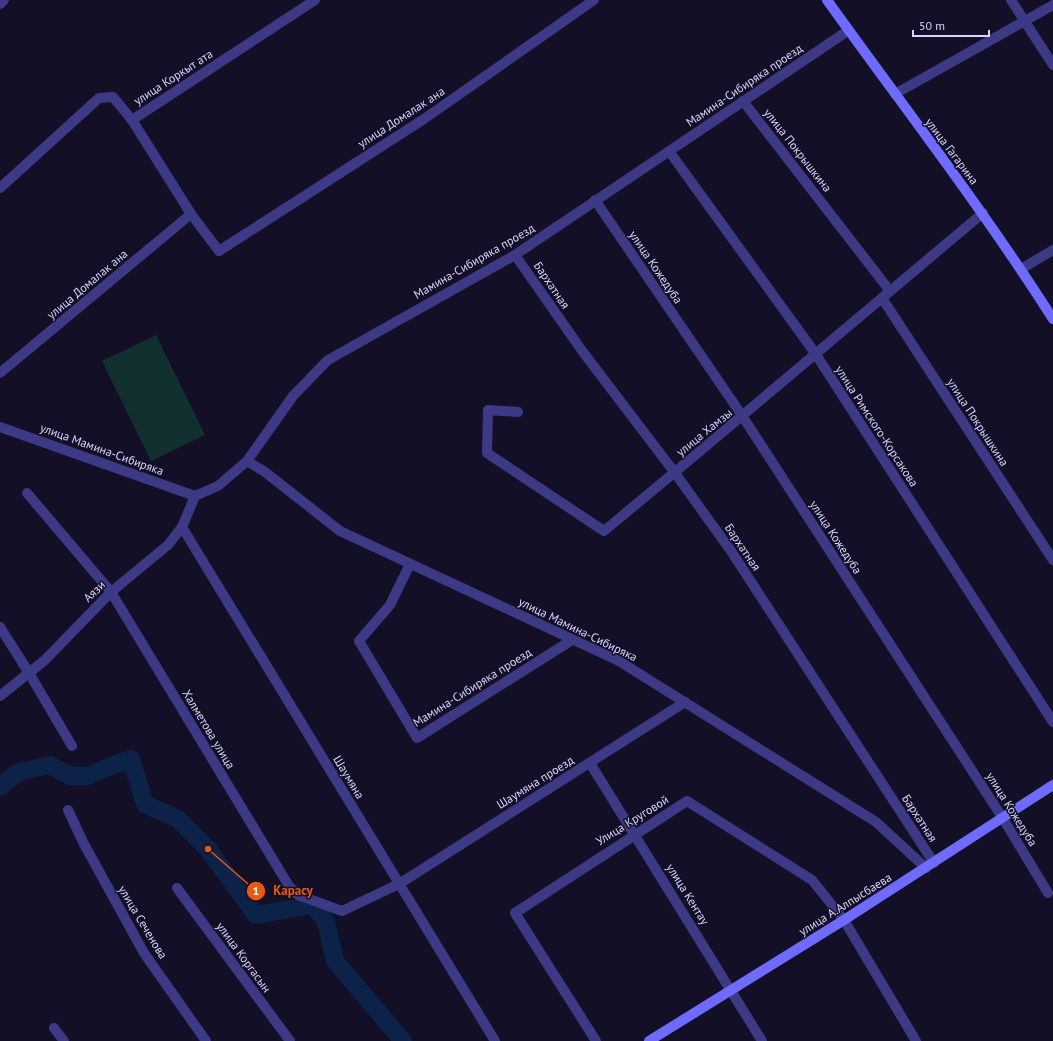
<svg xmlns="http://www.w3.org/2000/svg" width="1053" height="1041" font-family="'PT Sans',sans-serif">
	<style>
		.green { fill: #12302f }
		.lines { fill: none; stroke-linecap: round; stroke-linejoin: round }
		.river { stroke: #0c2248; stroke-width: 18 }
		.street { stroke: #3d3a85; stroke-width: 10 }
		.secondary { stroke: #6f6bff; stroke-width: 10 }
		.labels { text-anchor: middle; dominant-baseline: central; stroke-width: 3; stroke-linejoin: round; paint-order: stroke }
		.street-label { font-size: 12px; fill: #d9d4ff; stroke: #130f26 }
		.leader { fill: none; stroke: #e8590c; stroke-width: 1.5 }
		.callout-dot { fill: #e8590c; stroke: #130f26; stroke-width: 1.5 }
		.mark-label { font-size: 12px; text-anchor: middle; font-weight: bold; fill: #fff }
		.callout-label { font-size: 13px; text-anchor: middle; font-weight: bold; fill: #e8590c; stroke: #130f26; stroke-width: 3; stroke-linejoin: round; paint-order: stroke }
	</style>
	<rect width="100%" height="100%" fill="#130f26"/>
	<polygon class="green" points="156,335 205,435 151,461 102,361"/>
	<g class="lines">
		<polyline class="river" points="0,787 18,772 50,765 70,776 88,776 113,765 131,759 145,804 178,819 208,849 256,915 313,905 326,922 335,961 403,1041"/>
		<g class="street">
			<polyline points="1011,0 1053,65"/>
			<polyline points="0,4 4,0"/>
			<polyline points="895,94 1053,5"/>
			<polyline points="743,101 890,291"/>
			<polyline points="132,120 191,214 219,251 424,119 594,0"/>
			<polyline points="669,151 815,353 1053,722"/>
			<polyline points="0,188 99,98 113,97 132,120 315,0"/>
			<polyline points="595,200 743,417 1002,817 1048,893"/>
			<polyline points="515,255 583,352 675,473 731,551 934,863"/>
			<polyline points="1021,269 1053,250"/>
			<polyline points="882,298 1053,560"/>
			<polyline points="0,373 191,214"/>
			<path d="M 518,412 L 488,410 L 487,453 L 604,531 C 731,426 856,319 983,213"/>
			<polyline points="0,427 195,496"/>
			<polyline points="247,461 265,472 340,531 619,661 876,822 926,868"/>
			<polyline points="27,493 111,592 289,886 298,895 342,911 399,884 685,702"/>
			<polyline points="195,496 218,486 247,461 293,396 328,360 515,255 849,30"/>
			<polyline points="182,527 495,1041"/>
			<polyline points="410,564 390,605 359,641 417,738 572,640"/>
			<polyline points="0,627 29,673 72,746"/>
			<polyline points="0,696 45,660 111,592 168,545 182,527 195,496"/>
			<polyline points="590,763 762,1041"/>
			<polyline points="68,810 84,844 144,953 206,1041"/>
			<polyline points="177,888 290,1041"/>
			<polyline points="54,1028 64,1041"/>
			<polyline points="596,1041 515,913 687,801 812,880 844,920 916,1041"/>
		</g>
		<g class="secondary">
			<path d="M 827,0 C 903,106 983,209 1053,319"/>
			<polyline points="649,1041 844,920 1053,785"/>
		</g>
	</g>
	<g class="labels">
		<g class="street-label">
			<text transform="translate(173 77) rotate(-33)">улица Коркыт ата</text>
			<text transform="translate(744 85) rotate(-34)">Мамина-Сибиряка проезд</text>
			<text transform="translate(401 117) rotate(-33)">улица Домалак ана</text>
			<text transform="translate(798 150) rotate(52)">улица Покрышкина</text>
			<text transform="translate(952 151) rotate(53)">улица Гагарина</text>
			<text transform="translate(474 261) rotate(-30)">Мамина-Сибиряка проезд</text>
			<text transform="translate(656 267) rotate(56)">улица Кожедуба</text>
			<text transform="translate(87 284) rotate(-40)">улица Домалак ана</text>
			<text transform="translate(552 285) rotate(56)">Бархатная</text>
			<text transform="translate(978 422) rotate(57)">улица Покрышкина</text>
			<text transform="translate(877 426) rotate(57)">улица Римского-Корсакова</text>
			<text transform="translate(704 432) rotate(-39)">улица Хамзы</text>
			<text transform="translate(102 449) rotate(20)">улица Мамина-Сибиряка</text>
			<text transform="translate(836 537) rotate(57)">улица Кожедуба</text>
			<text transform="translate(743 547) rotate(56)">Бархатная</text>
			<text transform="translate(94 591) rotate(-44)">Аязи</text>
			<text transform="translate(578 629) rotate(26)">улица Мамина-Сибиряка</text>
			<text transform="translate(472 687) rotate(-32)">Мамина-Сибиряка проезд</text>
			<text transform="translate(209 729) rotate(59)">Халметова улица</text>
			<text transform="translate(349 777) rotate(59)">Шаумяна</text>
			<text transform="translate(535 782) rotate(-32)">Шаумяна проезд</text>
			<text transform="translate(1012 809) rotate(58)">улица Кожедуба</text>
			<text transform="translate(920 818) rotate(57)">Бархатная</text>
			<text transform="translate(632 820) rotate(-32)">Улица Круговой</text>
			<text transform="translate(688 894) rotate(58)">улица Кентау</text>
			<text transform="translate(845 904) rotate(-32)">улица А.Алпысбаева</text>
			<text transform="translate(143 922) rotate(59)">улица Сеченова</text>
			<text transform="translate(244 957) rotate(54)">улица Коргасын</text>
		</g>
	</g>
	<path class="leader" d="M208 849L256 891"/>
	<g class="callout-dot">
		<circle cx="208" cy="849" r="4"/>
		<circle cx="256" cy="891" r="10"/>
	</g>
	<g class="mark-label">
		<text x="256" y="895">1</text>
	</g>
	<g class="callout-label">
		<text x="293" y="895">Карасу</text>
	</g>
	<path d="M913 30v6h76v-6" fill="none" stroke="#d9d4ff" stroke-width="2"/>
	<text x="919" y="30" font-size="12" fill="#d9d4ff" stroke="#130f26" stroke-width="3" paint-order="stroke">50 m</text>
</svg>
